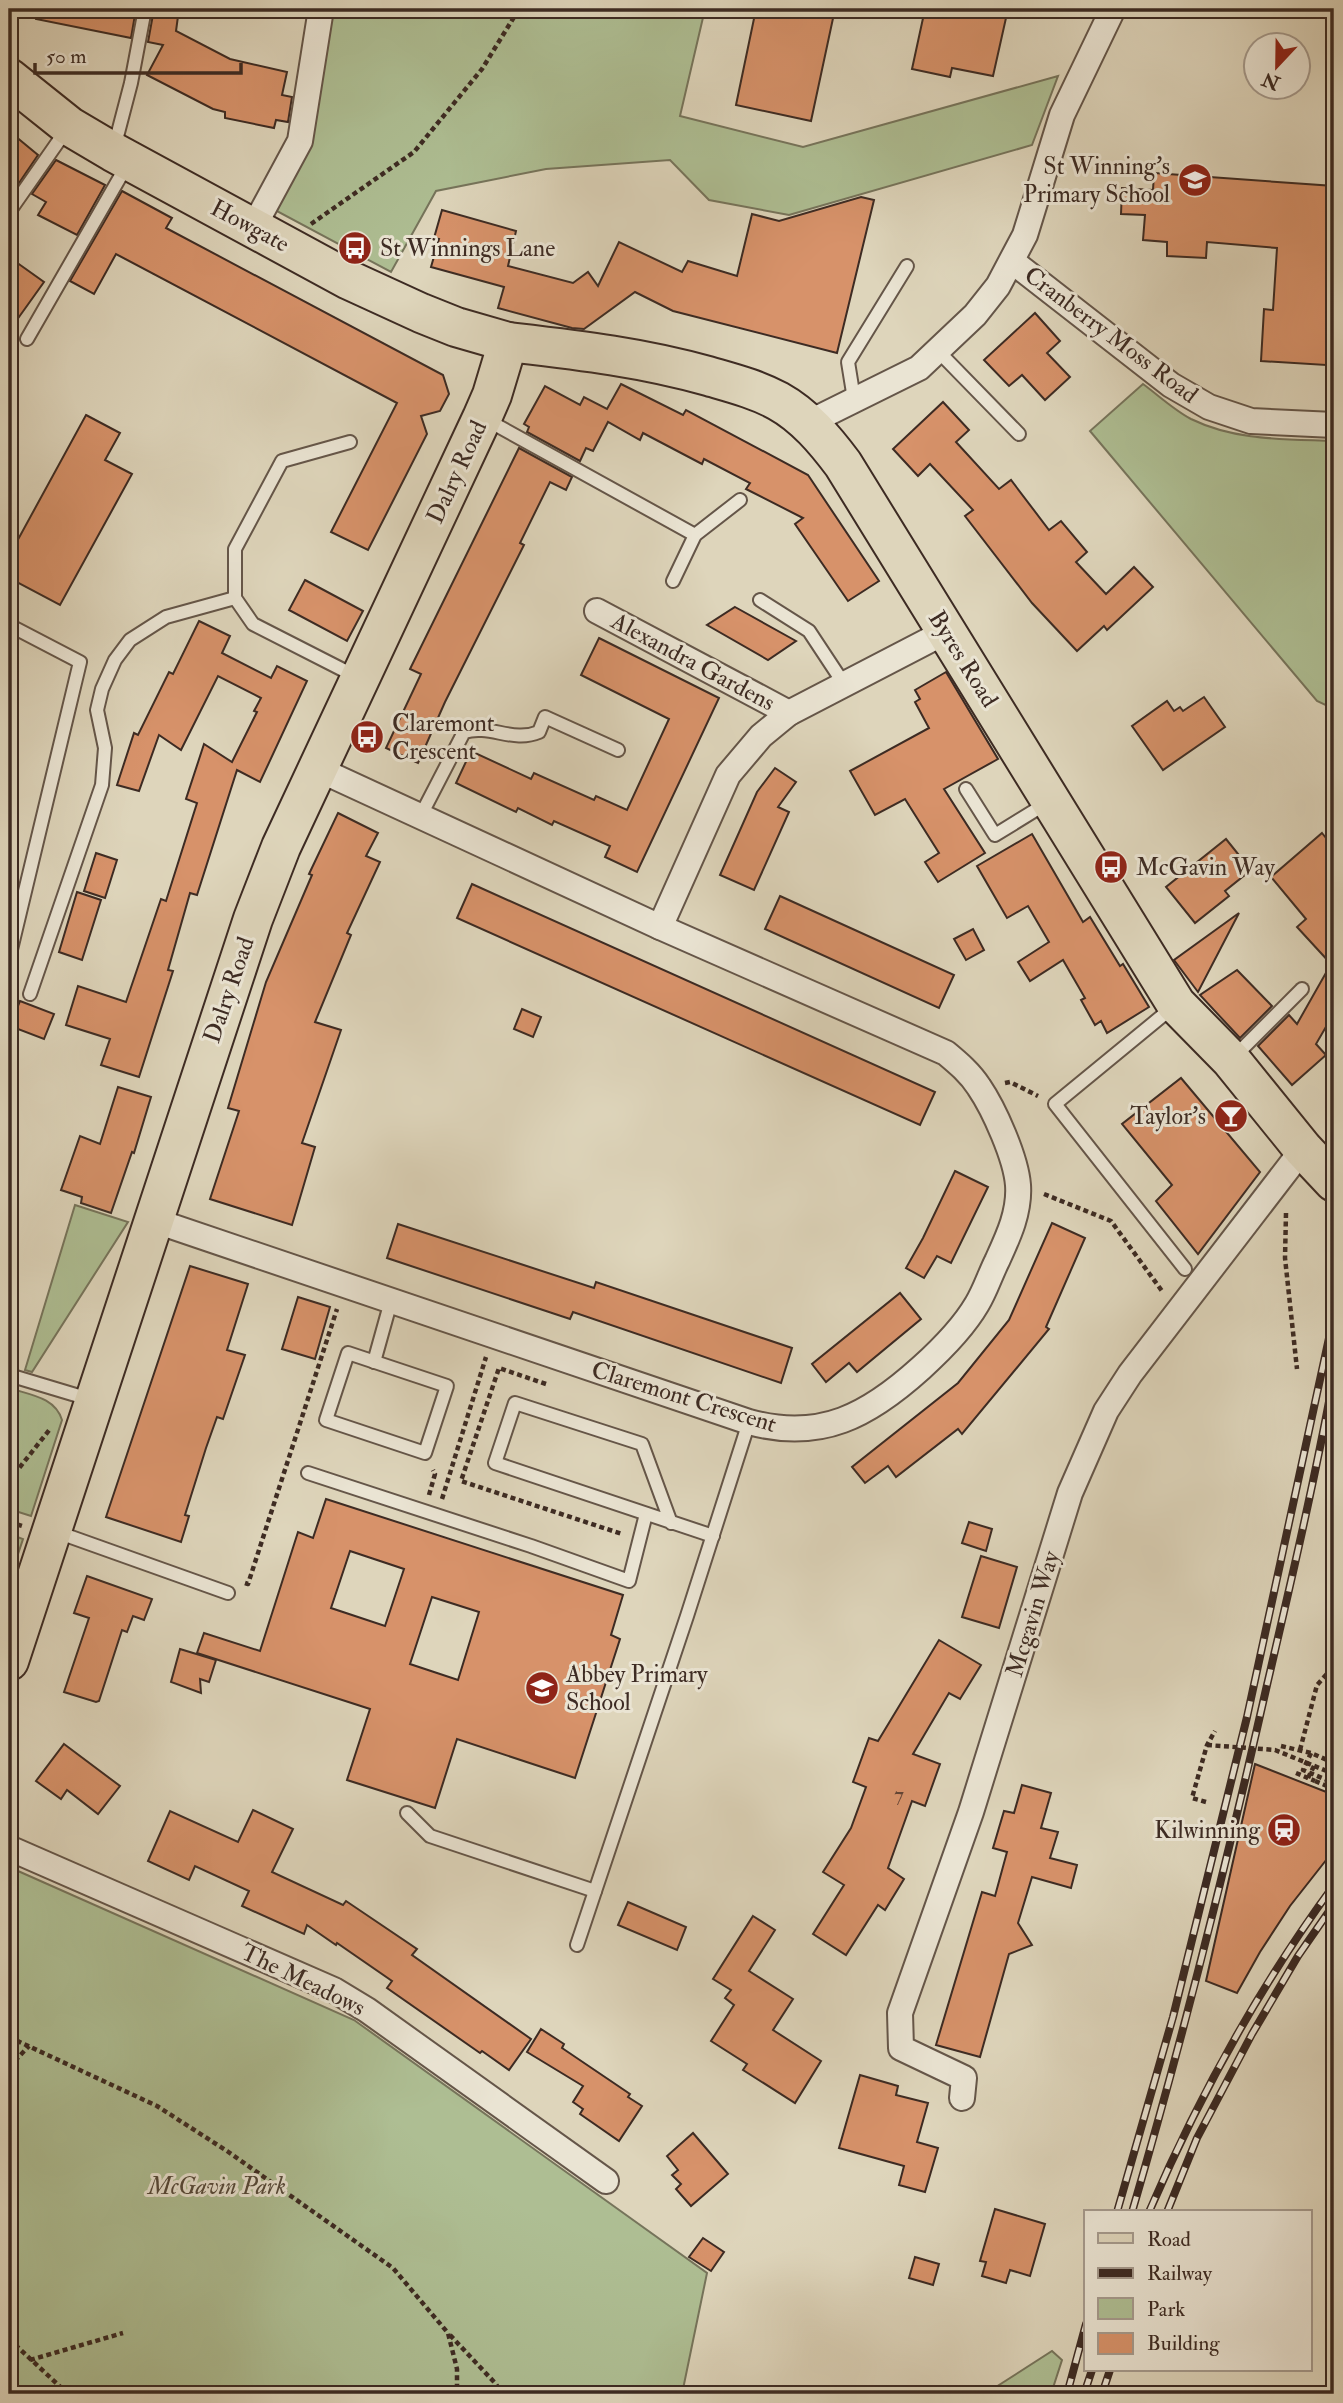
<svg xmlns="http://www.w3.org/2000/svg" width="1343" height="2403" font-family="'IM FELL Double Pica',serif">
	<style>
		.green { fill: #aebe93; stroke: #76745b; stroke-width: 2 }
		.building { fill: #d7926a; stroke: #3d2b23; stroke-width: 2; fill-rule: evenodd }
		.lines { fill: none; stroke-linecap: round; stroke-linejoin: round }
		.lane-casing { stroke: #655649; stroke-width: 16 }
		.street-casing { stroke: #655649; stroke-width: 28 }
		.primary-casing { stroke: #3d2b23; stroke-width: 42 }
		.highway-casing { stroke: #3d2b23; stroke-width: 42 }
		.path { stroke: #3d2b23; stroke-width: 4.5; stroke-dasharray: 5 3.5; stroke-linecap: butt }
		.lane { stroke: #eae4d3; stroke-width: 12 }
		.street { stroke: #eae4d3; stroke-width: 24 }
		.primary { stroke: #ded5bb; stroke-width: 38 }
		.highway { stroke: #ded5bb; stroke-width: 38 }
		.rail-casing { stroke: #3d2b23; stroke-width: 8 }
		.rail { stroke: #eae4d3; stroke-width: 5; stroke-dasharray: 16; stroke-linecap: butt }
		.path-bridge { stroke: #3d2b23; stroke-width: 4.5; stroke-dasharray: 5 3.5; stroke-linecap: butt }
		.labels { text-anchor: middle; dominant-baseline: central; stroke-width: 6; stroke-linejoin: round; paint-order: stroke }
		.number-label { font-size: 21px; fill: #644535 }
		.poi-label { font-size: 24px; fill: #3d2b23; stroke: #eae4d3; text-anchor: start }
		.street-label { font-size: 24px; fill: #3d2b23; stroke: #eae4d3 }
		.park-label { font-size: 24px; font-style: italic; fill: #544839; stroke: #eae4d3 }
	</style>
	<rect width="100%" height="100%" fill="#ded5bb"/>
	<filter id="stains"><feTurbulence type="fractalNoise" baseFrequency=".00286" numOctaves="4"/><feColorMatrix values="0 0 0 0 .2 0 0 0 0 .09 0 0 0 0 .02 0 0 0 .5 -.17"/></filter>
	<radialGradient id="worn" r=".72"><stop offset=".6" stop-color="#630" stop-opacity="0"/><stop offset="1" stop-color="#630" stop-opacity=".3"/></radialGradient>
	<g class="green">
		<polygon points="333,9 705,9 680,116 803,147 1058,76 1032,145 789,215 709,200 670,160 546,169 436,191 391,272 273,209"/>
		<path d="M 1143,384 C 1158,395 1174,410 1191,419 C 1236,441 1285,439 1334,441 L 1334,709 L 1317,701 L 1090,431 Z"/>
		<polygon points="75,1205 128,1222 32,1372 25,1370"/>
		<path d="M 9,1388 C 30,1395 55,1397 62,1420 L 31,1516 L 9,1509 Z"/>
		<polygon points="9,1534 23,1539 9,1581"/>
		<polygon points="9,1867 354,2020 707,2273 682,2394 9,2394"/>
		<polygon points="1052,2351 1062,2360 1051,2394 985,2394"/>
	</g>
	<g class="building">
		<polygon points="37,9 136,9 131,38 36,19"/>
		<polygon points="154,9 179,9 176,31 230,59 287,72 282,95 292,97 288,122 276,120 274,128 225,118 225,112 213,109 147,75 163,45 148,42"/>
		<polygon points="756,9 835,9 811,121 736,105"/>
		<polygon points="925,9 1008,9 993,76 952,68 950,77 912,69"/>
		<polygon points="9,131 38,155 19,183 9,175"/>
		<polygon points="56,160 105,185 77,235 38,215 46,202 32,194"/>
		<polygon points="1154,173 1334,186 1334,330 1329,329 1326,365 1261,361 1264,309 1273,310 1277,248 1207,242 1206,258 1167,256 1167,242 1143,240 1145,215 1121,214 1122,188 1153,190"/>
		<polygon points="122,191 172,218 166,228 443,375 449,394 440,411 421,416 427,434 368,550 331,532 397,403 116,254 94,294 70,281"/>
		<polygon points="861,197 874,200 837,353 673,311 635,292 584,329 572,328 498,308 504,287 431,267 439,239 434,238 442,210 516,231 508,266 573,283 588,272 598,286 619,242 682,272 688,261 737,276 752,214 779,221"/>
		<polygon points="9,257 44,282 9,331"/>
		<polygon points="1035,313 1060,341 1047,353 1070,377 1045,400 1022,375 1009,386 984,360"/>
		<polygon points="621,384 683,415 686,410 808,475 879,581 848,601 795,524 803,518 746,489 750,483 704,459 702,464 643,433 640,440 608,422 593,451 586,448 580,461 527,432 529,427 524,424 545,386 580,405 584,397 607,409"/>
		<polygon points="943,402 969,430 956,442 999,489 1011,480 1049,530 1061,521 1087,552 1076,562 1106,594 1134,567 1153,587 1107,630 1104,626 1077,651 1032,603 965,516 973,510 930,464 918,476 893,449"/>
		<polygon points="86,415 120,433 105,460 132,474 60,605 9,578 9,556"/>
		<polygon points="519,448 572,477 566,490 550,482 520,543 524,545 445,702 418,763 386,748 421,674 410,669"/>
		<polygon points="305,580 363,611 347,641 289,610"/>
		<polygon points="735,607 796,641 768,660 707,625"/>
		<polygon points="199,621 230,636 222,653 271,678 277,666 307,681 260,782 237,770 197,895 190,893 168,970 173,971 139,1077 101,1065 110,1039 66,1025 78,986 126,1002 161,899 166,901 197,803 186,799 204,744 232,762 257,712 254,711 261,698 218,676 181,750 159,735 139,791 117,785 134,733 138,735 169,672 173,674"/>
		<polygon points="599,638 719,698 637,872 605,857 610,846 554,821 552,825 518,808 516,812 456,783 471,751 531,779 534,773 594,800 596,796 627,810 669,719 581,675"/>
		<polygon points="946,672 998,759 944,789 985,853 938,882 925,862 939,853 905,799 875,815 850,771 929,728 915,702 920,699 915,690"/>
		<polygon points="1204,697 1225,727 1163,770 1132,726 1167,701 1174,711 1180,707 1183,711"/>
		<polygon points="775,768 796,782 778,807 789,812 754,890 720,875 757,792"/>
		<polygon points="338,813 378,833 366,856 380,862 347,933 351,935 315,1022 341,1030 302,1143 315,1147 292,1225 210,1199 239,1111 228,1108 266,982 312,875 309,874"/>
		<polygon points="1322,833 1334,848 1334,1013 1316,1044 1326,1055 1292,1085 1258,1046 1289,1015 1297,1024 1331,964 1297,927 1306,919 1271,877"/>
		<polygon points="1032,834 1083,922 1090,917 1120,966 1123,964 1149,1007 1107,1033 1101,1021 1095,1025 1081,1000 1085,998 1063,960 1030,981 1018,962 1049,942 1028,906 1007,918 977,866"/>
		<polygon points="1226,839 1251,870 1225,891 1229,896 1195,923 1166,887"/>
		<polygon points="96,853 117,860 105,898 84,891"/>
		<polygon points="472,884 935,1092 920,1125 457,918"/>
		<polygon points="77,892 101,900 82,960 59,952"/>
		<polygon points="780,896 954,975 939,1008 765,929"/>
		<polygon points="1239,913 1198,992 1174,960"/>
		<polygon points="973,929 984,950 966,960 954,939"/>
		<polygon points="1237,970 1272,1006 1240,1038 1200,995"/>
		<polygon points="20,1001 54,1014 44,1039 10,1026"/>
		<polygon points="522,1009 541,1017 533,1037 514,1029"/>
		<polygon points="1181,1078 1260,1172 1198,1254 1156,1201 1172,1185 1122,1124"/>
		<polygon points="118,1087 151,1097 134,1153 132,1152 111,1213 81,1203 82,1197 61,1190 80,1136 100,1144"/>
		<polygon points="955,1171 988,1187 951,1263 937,1256 924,1278 906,1268 923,1238"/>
		<polygon points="1052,1223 1085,1238 1046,1327 1049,1329 962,1434 958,1429 896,1477 888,1466 865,1483 852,1467 958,1383 1009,1320"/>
		<polygon points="398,1224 594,1288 596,1282 792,1348 781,1383 573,1312 570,1319 387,1258"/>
		<polygon points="190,1266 248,1284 227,1350 245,1355 223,1419 217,1417 206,1448 185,1515 189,1516 181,1542 106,1517"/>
		<polygon points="900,1293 921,1319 857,1372 849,1363 826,1382 812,1364"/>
		<polygon points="298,1297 330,1307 315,1359 282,1349"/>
		<path d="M 326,1499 L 623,1595 L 611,1635 L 620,1639 L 575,1778 L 457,1739 L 435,1808 L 347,1780 L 370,1709 L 197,1653 L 204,1633 L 260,1651 L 298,1532 L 313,1538 ZM 350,1551 L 404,1569 L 385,1626 L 331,1608 ZM 432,1597 L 479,1612 L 458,1680 L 410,1664 Z"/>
		<polygon points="969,1522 992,1529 986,1551 962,1543"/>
		<polygon points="981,1556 1017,1567 999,1628 962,1617"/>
		<polygon points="87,1576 152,1599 144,1620 133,1616 127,1632 122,1630 99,1701 96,1702 64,1692 89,1618 74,1613"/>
		<polygon points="939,1640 981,1665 960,1699 949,1693 913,1754 940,1764 925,1806 912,1801 888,1868 904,1879 885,1910 878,1905 846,1955 813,1934 844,1885 823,1872 851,1828 866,1787 853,1782 869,1738 878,1741"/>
		<polygon points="180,1649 216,1660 209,1682 200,1679 201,1693 171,1682"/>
		<polygon points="64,1744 120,1786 98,1814 67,1790 61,1799 36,1781"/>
		<polygon points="1255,1764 1334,1795 1334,1850 1290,1906 1260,1952 1237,1993 1206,1981"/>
		<polygon points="1022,1785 1051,1793 1041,1828 1058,1832 1050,1858 1077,1865 1071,1888 1032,1877 1018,1923 1032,1945 1009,1954 980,2057 936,2045 982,1892 995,1896 1007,1852 993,1848 1004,1811 1014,1813"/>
		<polygon points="253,1810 293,1829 272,1872 343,1905 346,1901 417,1949 412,1955 531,2039 509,2070 482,2051 480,2053 387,1988 392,1981 337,1943 336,1945 307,1925 304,1934 242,1906 249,1891 195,1866 189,1880 148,1861 170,1811 238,1842"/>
		<polygon points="628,1902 686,1927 677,1950 618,1925"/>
		<polygon points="753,1916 775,1930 749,1971 793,1999 773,2030 821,2061 795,2103 743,2070 747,2064 711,2041 734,2005 725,1998 731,1990 713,1979"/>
		<polygon points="541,2029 564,2044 562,2048 630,2094 628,2097 642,2106 619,2141 580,2114 583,2109 573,2102 583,2086 527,2052"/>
		<polygon points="860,2075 898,2086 896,2095 928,2103 917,2142 938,2148 925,2192 899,2185 904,2166 839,2148"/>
		<polygon points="693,2133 728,2174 691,2206 676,2189 681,2184 672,2175 678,2170 667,2156"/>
		<polygon points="995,2209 1045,2224 1030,2276 1010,2270 1006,2283 982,2276 986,2262 980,2261"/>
		<polygon points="703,2238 724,2252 711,2271 689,2257"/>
		<polygon points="915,2257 939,2264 933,2285 909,2278"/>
	</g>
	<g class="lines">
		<g class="lane-casing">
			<g id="lane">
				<polyline points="114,148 131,83 145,9"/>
				<polyline points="9,212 67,129"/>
				<polyline points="27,339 127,165"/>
				<polyline points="938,351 1019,434"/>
				<polyline points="854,399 848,362 907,266"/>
				<polyline points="487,420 695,535"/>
				<polyline points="350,442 282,461 235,549 235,598 253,624 355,676"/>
				<polyline points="673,581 695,535 740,500"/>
				<polyline points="760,600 809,631 844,684"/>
				<polyline points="9,625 80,662 9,958"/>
				<polyline points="966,789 995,835 1047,803"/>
				<path d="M 420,817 L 464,732 C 490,724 513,743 539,732 L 545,717 L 618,750"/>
				<polyline points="30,994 102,785 105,748 97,710 102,689 115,660 130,640 166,617 235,598"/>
				<polyline points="1173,1007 1055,1104 1185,1269"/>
				<polyline points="1234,1057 1302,989"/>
				<polygon points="348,1353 447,1386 425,1453 326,1420"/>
				<polyline points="374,1362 391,1301"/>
				<polyline points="9,1375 89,1399"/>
				<polyline points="308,1473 531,1546 629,1581 646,1514"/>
				<polyline points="671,1523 642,1444 515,1403 495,1463 713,1536"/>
				<polyline points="57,1532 228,1593"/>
				<polyline points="407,1813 430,1836 595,1891"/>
				<polyline points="577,1945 687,1616 749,1422"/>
				<polyline points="1333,2394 1334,2393"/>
			</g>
		</g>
		<g class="street-casing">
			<g id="street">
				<polyline points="253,228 300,141 321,9"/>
				<polyline points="1013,262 1171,385 1209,407 1251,421 1334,425"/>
				<polyline points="808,423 919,368 975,315 998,286 1025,235 1062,115 1113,9"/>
				<polyline points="597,611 789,713"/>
				<polyline points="660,927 728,775 761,736 789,713 947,631"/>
				<path d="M 153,1220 L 749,1422 C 821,1442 869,1415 921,1368 C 942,1349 963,1328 977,1304 C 985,1291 990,1275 997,1261 C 1008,1237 1020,1212 1018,1185 C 1016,1158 994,1109 979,1087 C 970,1073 958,1063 946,1053 L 660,927 L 318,769"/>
				<polyline points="9,1848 334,1990 367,2010 606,2181"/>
				<polyline points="962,2098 964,2078 901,2048 900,2013 971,1812 1070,1493 1106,1411 1130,1374 1303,1149"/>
			</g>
		</g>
		<g class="primary-casing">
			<polyline id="primary" points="9,78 69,126 113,152 349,280 421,313 456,327 508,342"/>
		</g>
		<g class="highway-casing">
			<path id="highway" d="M 9,1661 L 253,919 L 281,847 L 482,418 L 492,395 L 508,342 C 577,350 641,357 708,376 C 732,383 756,389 778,401 C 805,416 825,440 843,464 L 1176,1004 L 1231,1060 L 1303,1149 L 1334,1182"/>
		</g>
		<g class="path">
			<polyline points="311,224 414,152 482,69 519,9"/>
			<polyline points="1005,1083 1010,1082 1038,1096"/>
			<polyline points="1044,1194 1111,1221 1162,1291"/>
			<polyline points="1286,1213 1285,1258 1297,1369"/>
			<polyline points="546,1384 499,1368 461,1481 622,1534"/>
			<polyline points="9,1481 50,1429"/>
			<polyline points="429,1495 435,1474 433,1470"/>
			<polyline points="442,1499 486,1357"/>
			<polyline points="9,1522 22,1526"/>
			<polyline points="245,1583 248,1584 337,1309"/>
			<polyline points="1281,1746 1311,1753 1334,1763"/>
			<polyline points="1300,1750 1317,1685 1334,1666"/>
			<polyline points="1311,1753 1303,1770 1334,1783"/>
			<polyline points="1296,1773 1308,1778"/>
			<polyline points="1315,1781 1334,1789"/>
			<polyline points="1206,1802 1192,1798 1207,1745 1215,1731"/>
			<polyline points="9,2037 157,2106 227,2151 393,2268 448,2333 457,2369 457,2394"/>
			<polyline points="9,2067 29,2046"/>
			<polyline points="450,2335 495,2383 503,2394"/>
			<polyline points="9,2339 68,2394"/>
			<polyline points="30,2360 123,2333"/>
		</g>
		<use href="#lane" class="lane"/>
		<use href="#street" class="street"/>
		<use href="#primary" class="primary"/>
		<use href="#highway" class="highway"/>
		<g class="rail-casing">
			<g id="rail">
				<polyline points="1117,2212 1173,2017 1247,1717 1329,1338 1334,1303"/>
				<path d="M 1132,2212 C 1183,2038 1227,1862 1267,1685 C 1291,1582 1315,1479 1334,1375"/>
				<path d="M 1149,2212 C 1199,2096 1259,1987 1334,1885"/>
				<polyline points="1167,2212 1197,2138 1252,2034 1298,1956 1334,1904"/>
				<polyline points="1067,2394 1086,2324"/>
				<polyline points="1084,2394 1092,2370"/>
				<polyline points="1102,2394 1110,2370"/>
			</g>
		</g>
		<use href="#rail" class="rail"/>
		<g class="path-bridge">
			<polyline points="1207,1745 1275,1750 1334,1774"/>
			<polyline points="1314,1766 1308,1778 1315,1781"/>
		</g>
	</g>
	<defs>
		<g id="school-disc" transform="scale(1.75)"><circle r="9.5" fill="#8f2418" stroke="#eae4d3"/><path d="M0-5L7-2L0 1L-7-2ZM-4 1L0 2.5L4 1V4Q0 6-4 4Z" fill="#fff"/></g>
		<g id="bus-disc" transform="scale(1.75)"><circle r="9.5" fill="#8f2418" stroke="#eae4d3"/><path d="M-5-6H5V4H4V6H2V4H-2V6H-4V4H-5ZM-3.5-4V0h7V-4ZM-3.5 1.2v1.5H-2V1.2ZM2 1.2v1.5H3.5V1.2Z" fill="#fff"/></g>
		<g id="bar-disc" transform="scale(1.75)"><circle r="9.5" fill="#8f2418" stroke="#eae4d3"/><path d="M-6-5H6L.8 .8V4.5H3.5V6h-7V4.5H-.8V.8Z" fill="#fff"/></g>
		<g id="station-disc" transform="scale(1.75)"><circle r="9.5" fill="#8f2418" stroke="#eae4d3"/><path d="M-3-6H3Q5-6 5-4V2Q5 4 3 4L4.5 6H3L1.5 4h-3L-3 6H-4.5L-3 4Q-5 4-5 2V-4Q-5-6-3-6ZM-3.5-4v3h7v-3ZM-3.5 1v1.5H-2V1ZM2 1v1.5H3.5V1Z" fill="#fff"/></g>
	</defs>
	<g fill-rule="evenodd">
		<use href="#school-disc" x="1195" y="180"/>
		<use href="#bus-disc" x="355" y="248"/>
		<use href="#bus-disc" x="367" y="737"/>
		<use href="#bus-disc" x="1111" y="867"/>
		<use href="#bar-disc" x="1231" y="1116"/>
		<use href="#school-disc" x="542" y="1688"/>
		<use href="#station-disc" x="1284" y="1830"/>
	</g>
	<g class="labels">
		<g class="number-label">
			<text x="899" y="1794">7</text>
		</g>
		<g class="poi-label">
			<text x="1170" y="166" text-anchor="end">St Winning's<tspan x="1170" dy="28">Primary School</tspan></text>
			<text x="380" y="248">St Winnings Lane</text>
			<text x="392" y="723">Claremont<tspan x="392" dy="28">Crescent</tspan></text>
			<text x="1136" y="867">McGavin Way</text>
			<text x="1206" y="1116" text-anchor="end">Taylor's</text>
			<text x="566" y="1674">Abbey Primary<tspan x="566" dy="28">School</tspan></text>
			<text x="1260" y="1830" text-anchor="end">Kilwinning</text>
		</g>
		<g class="street-label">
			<text transform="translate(250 226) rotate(28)">Howgate</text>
			<text transform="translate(1111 335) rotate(37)">Cranberry Moss Road</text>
			<text transform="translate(457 472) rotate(-65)">Dalry Road</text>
			<text transform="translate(963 659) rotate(58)">Byres Road</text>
			<text transform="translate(693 662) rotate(28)">Alexandra Gardens</text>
			<text transform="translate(229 990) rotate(-71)">Dalry Road</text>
			<text transform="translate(684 1397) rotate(17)">Claremont Crescent</text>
			<text transform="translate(1033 1614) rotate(-73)">Mcgavin Way</text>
			<text transform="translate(303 1980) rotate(26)">The Meadows</text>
		</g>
		<g class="park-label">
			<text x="217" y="2186">McGavin Park</text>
		</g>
	</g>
	<rect width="1343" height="2403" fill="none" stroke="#ded5bb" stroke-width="35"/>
	<rect x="10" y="10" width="1322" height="2382" fill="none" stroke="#3d2b23" stroke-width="3.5"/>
	<rect x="18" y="18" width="1308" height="2368" fill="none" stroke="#3d2b23" stroke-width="2"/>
	<rect x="1084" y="2210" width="228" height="161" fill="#eae4d3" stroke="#a59a8d" stroke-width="2"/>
	<rect x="1098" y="2233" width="35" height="10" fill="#ded5bb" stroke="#a59a8d" stroke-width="2"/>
	<text x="1147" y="2246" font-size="21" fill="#3d2b23">Road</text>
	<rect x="1098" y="2268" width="35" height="10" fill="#3d2b23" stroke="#a59a8d" stroke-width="2"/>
	<text x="1147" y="2280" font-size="21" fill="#3d2b23">Railway</text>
	<rect x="1098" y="2298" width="35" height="21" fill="#aebe93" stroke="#a59a8d" stroke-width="2"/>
	<text x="1147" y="2316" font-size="21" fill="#3d2b23">Park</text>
	<rect x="1098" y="2333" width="35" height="21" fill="#d7926a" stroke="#a59a8d" stroke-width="2"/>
	<text x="1147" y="2350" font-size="21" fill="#3d2b23">Building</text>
	<g transform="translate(1277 66) rotate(202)"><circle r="33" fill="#eae4d3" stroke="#a59a8d" stroke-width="2"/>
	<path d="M0-5L12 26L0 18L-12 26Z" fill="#8f2418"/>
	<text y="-10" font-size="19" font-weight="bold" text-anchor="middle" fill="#3d2b23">N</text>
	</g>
	<path d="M35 63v10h206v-10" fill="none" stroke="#3d2b23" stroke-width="3.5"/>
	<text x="46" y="63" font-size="21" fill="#3d2b23" stroke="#eae4d3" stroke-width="5" paint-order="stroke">50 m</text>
	<rect width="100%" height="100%" filter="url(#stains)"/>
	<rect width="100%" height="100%" fill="url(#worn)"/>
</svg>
